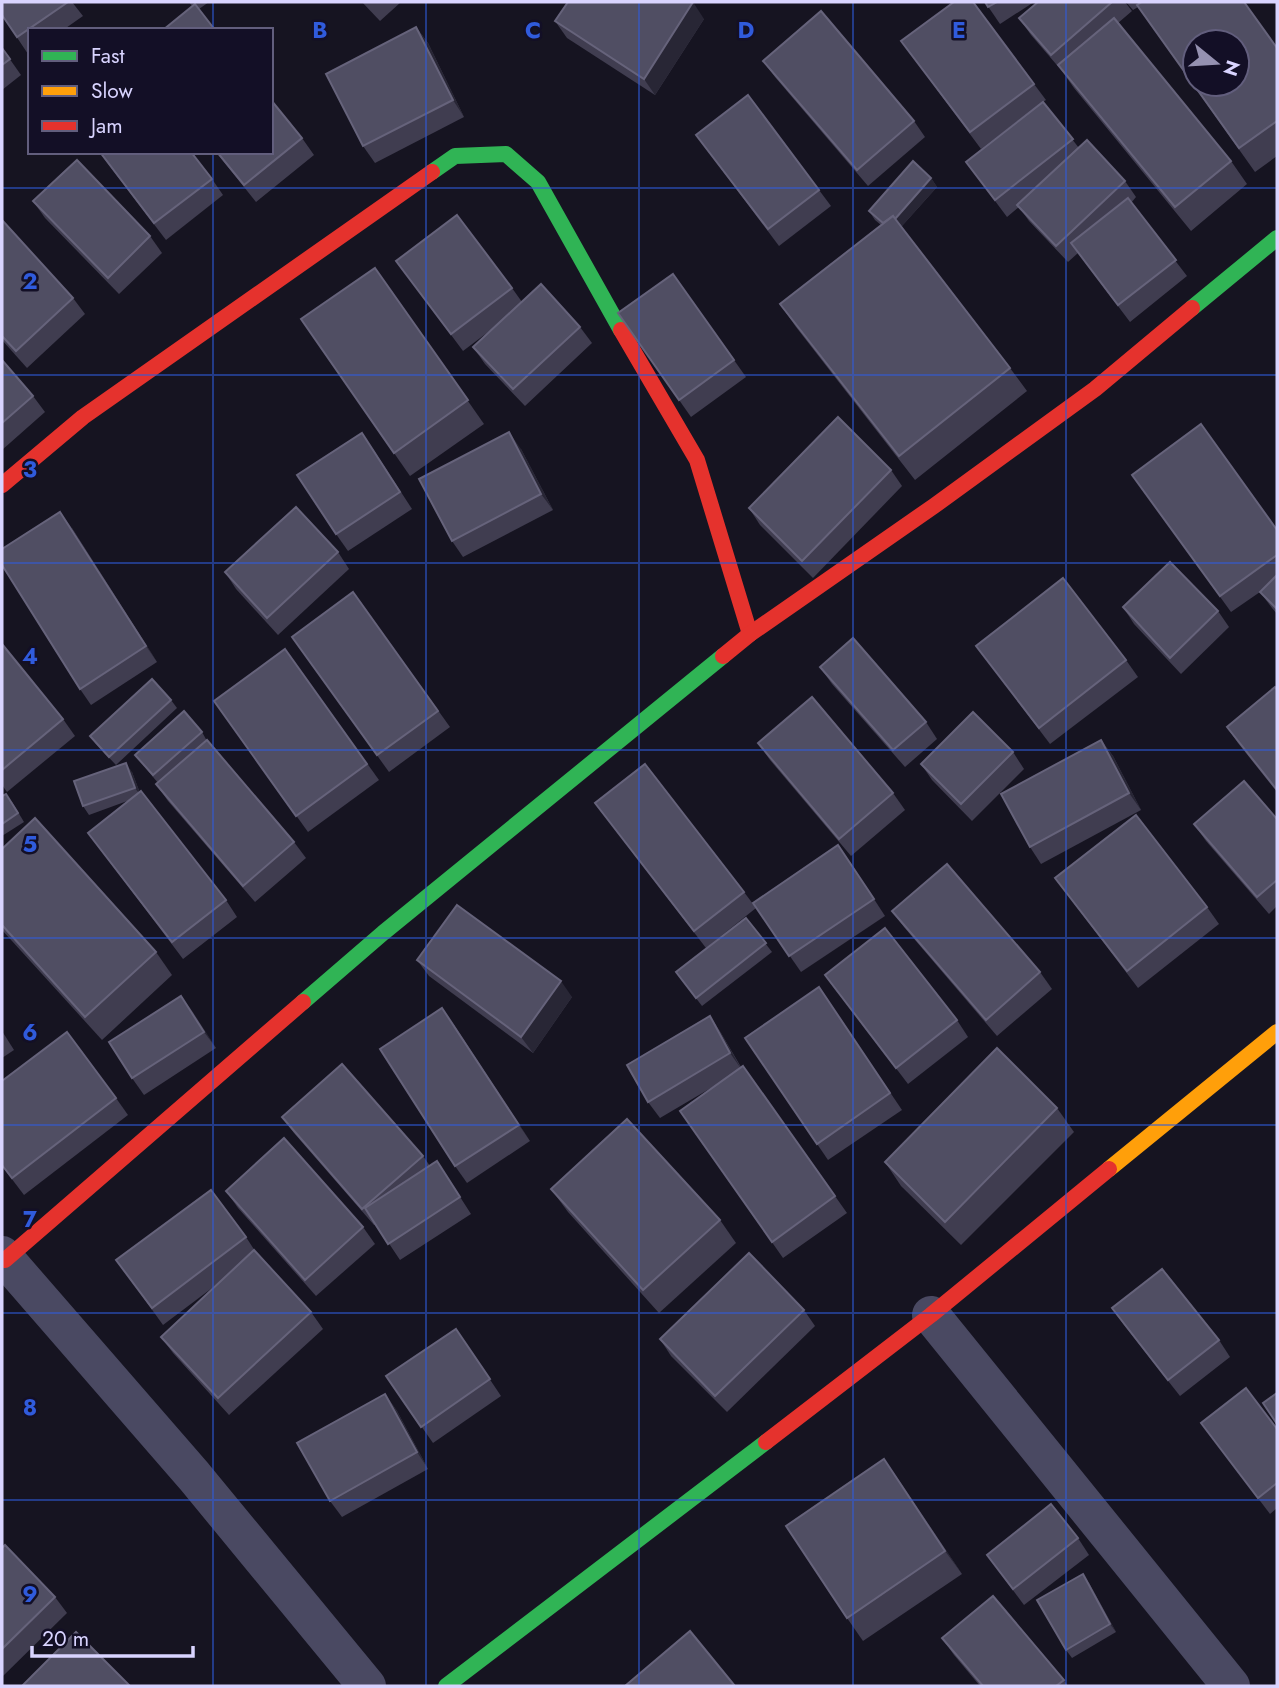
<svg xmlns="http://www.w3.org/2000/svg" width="1279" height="1688" font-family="Jost,sans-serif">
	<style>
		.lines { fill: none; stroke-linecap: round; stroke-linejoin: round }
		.street { stroke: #4a4962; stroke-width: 38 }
		.fast { stroke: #30b455; stroke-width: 16 }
		.slow { stroke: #ff9f0a; stroke-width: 16 }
		.jam { stroke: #e5322d; stroke-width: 16 }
		.wall { fill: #403d50 }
		.shaded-wall { fill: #282635 }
		.building { fill: #504e63; stroke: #66637b; stroke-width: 2; fill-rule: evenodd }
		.grid { fill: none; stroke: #305bdc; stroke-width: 2; stroke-opacity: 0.55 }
		.grid-label { font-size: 23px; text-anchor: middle; font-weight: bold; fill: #305bdc; stroke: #130f26; stroke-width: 5; stroke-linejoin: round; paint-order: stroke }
	</style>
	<rect width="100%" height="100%" fill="#161421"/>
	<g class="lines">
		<g class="street">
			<polyline points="2,1255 194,1476 367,1686"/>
			<polyline points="931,1315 1231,1686"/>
		</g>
		<g class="fast">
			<polyline points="432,172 455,156 506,154 538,182 621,330"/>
			<polyline points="1192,308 1277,238"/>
			<polyline points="303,1002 383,933 723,656"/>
			<polyline points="446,1686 766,1442"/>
		</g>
		<polyline class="slow" points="1109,1169 1277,1032"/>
		<g class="jam">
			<polyline points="621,330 697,460 750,634"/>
			<polyline points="2,485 83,417 432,172"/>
			<polyline points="723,656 750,634 934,506 1095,389 1192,308"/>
			<polyline points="5,1260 303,1002"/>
			<polyline points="766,1442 931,1315 1109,1169"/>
		</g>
	</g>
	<g class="wall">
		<polygon points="2,2 72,2 83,16 63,30 30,30 30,53 28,54 2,15"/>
		<polygon points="189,2 209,2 199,9 192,6"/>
		<polygon points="362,2 401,2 380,21"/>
		<polygon points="985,2 1034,2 1000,24"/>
		<polygon points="1038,2 1125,2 1132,11 1118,23 1231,161 1247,184 1191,231 1074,88 1062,71 1031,35 1019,18"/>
		<polygon points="1126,2 1244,2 1277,48 1277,156 1255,172 1138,7 1133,10"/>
		<polygon points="704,19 655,95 567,38 555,21"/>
		<polygon points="416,27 428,43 464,117 375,163 363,146"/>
		<polygon points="901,41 1034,84 1046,100 1043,102 1079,148 1125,181 1136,197 1131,203 1187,276 1130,322 1078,253 1068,262 1029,221 1019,207 1007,217 966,162 1039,105 981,149"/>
		<polygon points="2,48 21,75 2,90"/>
		<polygon points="763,61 914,121 925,137 868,186 775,77"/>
		<polygon points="696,135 819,190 831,206 779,246"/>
		<polygon points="302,138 314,155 256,202 216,152 271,152"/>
		<polygon points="99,152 212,179 223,195 166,240"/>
		<polygon points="931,178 937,187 901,227 1010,368 1027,391 915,480 796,327 780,304 881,225 875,220 869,211"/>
		<polygon points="33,201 150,236 162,253 119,294 45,218"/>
		<polygon points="2,220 73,298 85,314 27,368 2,340"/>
		<polygon points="396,261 512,288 522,302 580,327 592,343 525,406 485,364 473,347 496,326 463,351"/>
		<polygon points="375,268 484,424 410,476 301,319"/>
		<polygon points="673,274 746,377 691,417 618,313"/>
		<polygon points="2,360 33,396 45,412 2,450"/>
		<polygon points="373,449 412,509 348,551 336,534"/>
		<polygon points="521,449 553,510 463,557 452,541"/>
		<polygon points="891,470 902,486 813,578 760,525 749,508"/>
		<polygon points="1132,475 1277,530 1277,614 1272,608 1260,592 1231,612"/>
		<polygon points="72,528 157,662 91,705 80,689"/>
		<polygon points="338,552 349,569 278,635 236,589 225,572"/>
		<polygon points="353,592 450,727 389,772 292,637"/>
		<polygon points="1123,607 1218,611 1229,627 1181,674 1134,624"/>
		<polygon points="2,644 63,719 75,736 7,792 2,785"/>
		<polygon points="976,646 1126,660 1138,677 1050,744"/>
		<polygon points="285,649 379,780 308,832 214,701"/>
		<polygon points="820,667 926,722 937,739 905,767 832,684"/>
		<polygon points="1277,690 1277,792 1238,743 1227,727"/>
		<polygon points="171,700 177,708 116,765 96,744 90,736"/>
		<polygon points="202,732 207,741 294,842 306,858 255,902 168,801 156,784 158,783 135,755"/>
		<polygon points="1101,740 1113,756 1141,810 1041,864 1030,847"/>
		<polygon points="758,743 893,793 905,810 851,856 770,760"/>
		<polygon points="1013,752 1024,769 972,821 932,780 921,764"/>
		<polygon points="132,772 140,793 226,900 237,917 183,959 88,833 130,800 89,815 83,806"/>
		<polygon points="2,796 12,802 24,822 2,836"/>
		<polygon points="595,803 744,892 756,908 706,948"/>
		<polygon points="1277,819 1277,906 1269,914 1206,841 1194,824"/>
		<polygon points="2,849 156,952 172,975 102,1040 2,930"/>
		<polygon points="850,862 885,916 801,972 753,903"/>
		<polygon points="1055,878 1207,907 1219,924 1138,988"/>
		<polygon points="892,911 1040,972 1052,989 997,1036 904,927"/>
		<polygon points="746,918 772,952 702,1006 676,972"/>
		<polygon points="417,960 572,997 533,1053 429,976"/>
		<polygon points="825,975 957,1020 968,1037 908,1084"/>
		<polygon points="819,987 902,1110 828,1160 745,1038"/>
		<polygon points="181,996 216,1048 144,1095 132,1078"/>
		<polygon points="710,1016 721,1033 741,1067 743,1066 847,1213 783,1258 680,1111 716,1085 660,1118 648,1102"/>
		<polygon points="454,1025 530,1141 467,1183 455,1166"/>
		<polygon points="2,1031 14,1050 2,1058"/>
		<polygon points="2,1081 116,1098 128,1115 24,1195 2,1166"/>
		<polygon points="1057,1108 1074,1132 961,1245 901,1186 885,1162"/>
		<polygon points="282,1117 423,1156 430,1166 437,1161 471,1214 400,1260 376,1224 374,1225 294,1133"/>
		<polygon points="551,1189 720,1220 736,1243 659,1313 568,1212"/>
		<polygon points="226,1191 363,1227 375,1244 316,1296 238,1208"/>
		<polygon points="246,1237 257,1254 311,1312 323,1329 229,1415 173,1353 161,1337 220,1282 163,1325 128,1276"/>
		<polygon points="1112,1308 1219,1340 1230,1357 1180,1396 1124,1325"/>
		<polygon points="804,1310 815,1326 727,1412 671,1356 660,1339"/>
		<polygon points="456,1329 501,1396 433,1443 386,1376"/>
		<polygon points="385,1394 397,1411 428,1469 342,1517 330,1501"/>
		<polygon points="1201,1423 1277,1429 1277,1508 1270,1514"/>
		<polygon points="884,1459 962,1574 863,1641 847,1618"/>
		<polygon points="1078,1538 1089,1555 1024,1605 987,1555"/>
		<polygon points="2,1548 55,1597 67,1613 2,1677"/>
		<polygon points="1089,1583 1116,1632 1072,1658 1066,1650"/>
		<polygon points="942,1638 1064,1680 1068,1686 980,1686 954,1655"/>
	</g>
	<g class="shaded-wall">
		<polygon points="693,2 704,19 655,95 644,79"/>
		<polygon points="416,27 428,43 464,117 453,100"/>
		<polygon points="931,178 937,187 893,236 887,227"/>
		<polygon points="509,432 521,449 553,510 541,494"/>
		<polygon points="60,512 72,528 157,662 146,646"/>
		<polygon points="1101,740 1113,756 1141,810 1129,793"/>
		<polygon points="126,763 132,772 141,796 135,788"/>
		<polygon points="561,981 572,997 533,1053 521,1037"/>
		<polygon points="181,996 193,1012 216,1048 204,1032"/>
		<polygon points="442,1008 454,1025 530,1141 519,1125"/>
		<polygon points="710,1016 721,1033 742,1070 730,1053"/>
		<polygon points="385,1394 397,1411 428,1469 417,1452"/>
		<polygon points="884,1459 901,1483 962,1574 945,1551"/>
		<polygon points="1083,1574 1089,1583 1116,1632 1110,1624"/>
	</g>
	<g class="building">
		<polygon points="2,2 68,2 17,37 2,15"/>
		<polygon points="568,2 693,2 644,79 555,21"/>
		<polygon points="954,2 973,2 1034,84 970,132 901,41"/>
		<polygon points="985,2 997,2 988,7"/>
		<polygon points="1038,2 1112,2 1051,55 1019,18"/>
		<path d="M 1142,2 L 1244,2 L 1277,48 L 1277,121 L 1239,148 L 1137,5 ZM 1195,42 L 1237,42 L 1237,84 L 1195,84 Z"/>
		<polygon points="195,4 215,30 163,30"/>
		<polygon points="821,11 914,121 857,170 763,61"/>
		<polygon points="1114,18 1231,161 1175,207 1058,65"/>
		<polygon points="416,27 453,100 363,146 326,74"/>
		<polygon points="2,48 10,59 2,65"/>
		<polygon points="748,95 819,190 768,229 696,135"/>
		<polygon points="271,100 302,138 244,185 217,152 271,152"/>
		<polygon points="1043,102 1073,139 995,200 966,162"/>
		<polygon points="1087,140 1125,181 1056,246 1017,205"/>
		<polygon points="100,152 191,152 212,179 154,223"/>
		<polygon points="77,160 150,236 108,278 33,201"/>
		<polygon points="913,161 931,178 895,219 893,216 883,223 869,211"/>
		<polygon points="1128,198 1176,260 1118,305 1071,243"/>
		<polygon points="457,215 512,288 451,334 396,261"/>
		<polygon points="893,216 1010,368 899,456 780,304"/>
		<polygon points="2,220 73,298 16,351 2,336"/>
		<polygon points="375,268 468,400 394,453 301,319"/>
		<polygon points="673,274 734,360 679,400 618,313"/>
		<polygon points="541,284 580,327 513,389 473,347"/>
		<polygon points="2,360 33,396 2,423"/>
		<polygon points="838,417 891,470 802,561 749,508"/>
		<polygon points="1201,424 1277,530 1277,555 1220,596 1132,475"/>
		<polygon points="509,432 541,494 452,541 419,479"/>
		<polygon points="362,433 400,492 336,534 297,475"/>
		<polygon points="296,507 338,552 267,618 225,572"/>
		<polygon points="60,512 146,646 80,689 2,565 2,549"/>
		<polygon points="1170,562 1218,611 1170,658 1123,607"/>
		<polygon points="1277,575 1277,609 1260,592"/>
		<polygon points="1063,578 1126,660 1039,728 976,646"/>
		<polygon points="353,592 438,711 377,755 292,637"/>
		<polygon points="853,638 926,722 893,750 820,667"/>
		<polygon points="2,644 63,719 2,770"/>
		<polygon points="285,649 367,764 296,816 214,701"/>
		<polygon points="152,679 171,700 109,757 90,736"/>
		<polygon points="1275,687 1277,690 1277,790 1227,727"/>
		<polygon points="812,697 893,793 839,839 758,743"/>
		<polygon points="184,711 202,732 153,775 135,755"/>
		<polygon points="973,712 1013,752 961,804 921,764"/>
		<polygon points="207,740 294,842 243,886 156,784"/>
		<polygon points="1101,740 1129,793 1030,847 1001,794"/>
		<polygon points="126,763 135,788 83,806 74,781"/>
		<polygon points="645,764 744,892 694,931 595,803"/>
		<polygon points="1244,781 1277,819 1277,880 1257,897 1194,824"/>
		<polygon points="141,791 226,900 172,942 88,833"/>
		<polygon points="6,794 18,813 2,824 2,796"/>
		<polygon points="1136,815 1207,907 1127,971 1055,878"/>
		<polygon points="35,818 156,952 85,1017 2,925 2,849"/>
		<polygon points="838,845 874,899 789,956 753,903"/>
		<polygon points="947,864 1040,972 986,1020 892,911"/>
		<polygon points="457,905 561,981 521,1037 417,960"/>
		<polygon points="746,918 766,943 696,998 676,972"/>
		<polygon points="885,928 957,1020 896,1068 825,975"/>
		<polygon points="819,987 890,1093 817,1144 745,1038"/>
		<polygon points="181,996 204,1032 132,1078 109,1042"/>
		<polygon points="442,1008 519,1125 455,1166 380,1049"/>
		<polygon points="710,1016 730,1053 648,1102 627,1065"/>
		<polygon points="67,1032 116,1098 12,1178 2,1165 2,1081"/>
		<polygon points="997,1048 1057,1108 945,1222 885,1162"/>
		<polygon points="342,1064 423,1156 362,1209 282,1117"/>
		<polygon points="743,1066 835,1196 772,1242 680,1111"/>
		<polygon points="627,1119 720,1220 643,1290 551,1189"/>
		<polygon points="284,1138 363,1227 305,1280 226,1191"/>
		<polygon points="437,1161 460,1197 388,1244 365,1208"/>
		<polygon points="211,1190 246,1237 152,1308 116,1260"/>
		<polygon points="254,1250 311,1312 218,1398 161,1337"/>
		<polygon points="749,1253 804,1310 715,1396 660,1339"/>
		<polygon points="1162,1269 1219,1340 1168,1380 1112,1308"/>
		<polygon points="456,1329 490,1379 421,1427 386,1376"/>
		<polygon points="1246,1388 1277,1429 1277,1483 1258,1498 1201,1423"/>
		<polygon points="1277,1393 1277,1424 1263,1403"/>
		<polygon points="385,1394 417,1452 330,1501 297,1443"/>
		<polygon points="884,1459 945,1551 847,1618 786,1526"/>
		<polygon points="1051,1504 1078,1538 1013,1589 987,1555"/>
		<polygon points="5,1545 55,1597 2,1649 2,1548"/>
		<polygon points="1083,1574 1110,1624 1066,1650 1037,1600"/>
		<polygon points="993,1596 1064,1680 1056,1686 983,1686 942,1638"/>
		<polygon points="690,1631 735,1686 625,1686"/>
		<polygon points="76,1632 130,1686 22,1686"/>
	</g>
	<path class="grid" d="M 213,2 L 213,30M 426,2 L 426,1686M 639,2 L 639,1686M 853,2 L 853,1686M 1066,2 L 1066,1686M 213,152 L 213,1686M 2,188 L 1277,188M 2,375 L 1277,375M 2,563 L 1277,563M 2,750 L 1277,750M 2,938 L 1277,938M 2,1125 L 1277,1125M 2,1313 L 1277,1313M 2,1500 L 1277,1500"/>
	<g class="grid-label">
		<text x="320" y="38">B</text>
		<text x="533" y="38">C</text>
		<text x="746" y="38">D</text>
		<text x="959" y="38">E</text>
		<text x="30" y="289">2</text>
		<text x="30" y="477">3</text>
		<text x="30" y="664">4</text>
		<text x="30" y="852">5</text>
		<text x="30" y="1040">6</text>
		<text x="30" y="1227">7</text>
		<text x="30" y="1415">8</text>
		<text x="30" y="1602">9</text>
	</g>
	<rect width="1279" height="1688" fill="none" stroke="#d9d4ff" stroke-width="7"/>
	<rect x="28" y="28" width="245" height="126" fill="#130f26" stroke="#625e7d" stroke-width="2"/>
	<rect x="42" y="51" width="35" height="10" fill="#30b455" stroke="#625e7d" stroke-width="2"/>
	<text x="91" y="63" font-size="21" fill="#d9d4ff">Fast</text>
	<rect x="42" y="86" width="35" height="10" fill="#ff9f0a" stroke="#625e7d" stroke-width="2"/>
	<text x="91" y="98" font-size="21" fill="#d9d4ff">Slow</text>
	<rect x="42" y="121" width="35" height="10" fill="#e5322d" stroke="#625e7d" stroke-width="2"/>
	<text x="91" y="133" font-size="21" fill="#d9d4ff">Jam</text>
	<g transform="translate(1216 63) rotate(108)"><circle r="33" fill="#130f26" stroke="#625e7d" stroke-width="2"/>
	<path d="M0-5L12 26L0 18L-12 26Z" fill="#9591b1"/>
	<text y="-10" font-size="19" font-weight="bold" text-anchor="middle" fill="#d9d4ff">N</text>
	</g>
	<path d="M32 1646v10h161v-10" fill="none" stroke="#d9d4ff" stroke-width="3.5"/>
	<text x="42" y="1646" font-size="21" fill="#d9d4ff" stroke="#130f26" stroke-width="5" paint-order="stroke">20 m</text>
</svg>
